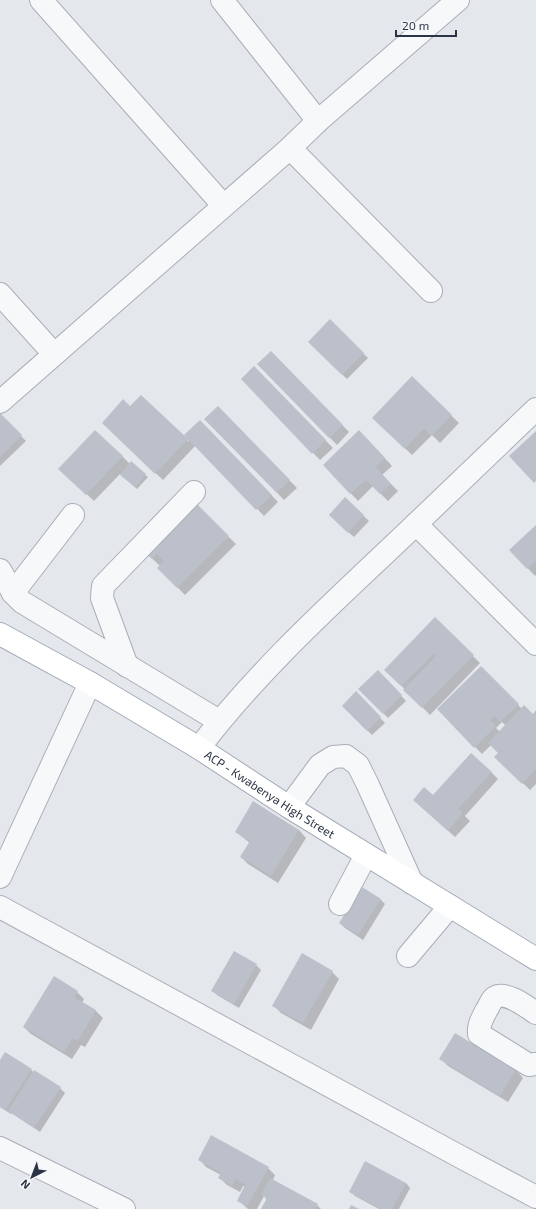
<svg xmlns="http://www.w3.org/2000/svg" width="536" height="1209" font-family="'Exo 2',sans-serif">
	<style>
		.shadow { fill: #0003; fill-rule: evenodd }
		.building { fill: #bbc0ca }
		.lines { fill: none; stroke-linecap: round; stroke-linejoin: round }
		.minor-casing { stroke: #a9aeb7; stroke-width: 24 }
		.major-casing { stroke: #a3abb8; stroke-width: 24 }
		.minor { stroke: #f7f8fa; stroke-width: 22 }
		.major { stroke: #fff; stroke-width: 22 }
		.labels { text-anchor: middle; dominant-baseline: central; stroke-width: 3; stroke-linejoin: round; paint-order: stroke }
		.street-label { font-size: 12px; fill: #2b3445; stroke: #f4f6f9 }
	</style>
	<rect width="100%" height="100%" fill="#e4e7ec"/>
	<g class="shadow">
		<polygon points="330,321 368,358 347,379 309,342"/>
		<polygon points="271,352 349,432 337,445 259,364"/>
		<polygon points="254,367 333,448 320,460 242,379"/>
		<polygon points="412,378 459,423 440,443 432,435 412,455 374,418"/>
		<polygon points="141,396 189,442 186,435 207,428 278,502 264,516 196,445 163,480 110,430"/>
		<polygon points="218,407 297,488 284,500 206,419"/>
		<polygon points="0,415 26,441 0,466"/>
		<polygon points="367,439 392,466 382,475 398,491 388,501 373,486 358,501 324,465"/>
		<polygon points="122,456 130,464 148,477 137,489 120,474 94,501 67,476"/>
		<polygon points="345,499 369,521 354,537 335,520"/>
		<polygon points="192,501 236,544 185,595 158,568 160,566 143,550"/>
		<polygon points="536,527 536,575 535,576 511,550"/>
		<polygon points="435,619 480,663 430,715 386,670"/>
		<path d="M 481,667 L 522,709 L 533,715 L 536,712 L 536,784 L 530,790 L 503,764 L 499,753 L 491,745 L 482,754 L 438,709 ZM 502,722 L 506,726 L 500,732 L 496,728 Z"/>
		<polygon points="378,671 406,701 388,718 360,689"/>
		<polygon points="356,692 385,723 372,735 343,706"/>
		<polygon points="491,772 498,779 465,816 470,821 455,837 422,807 433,796"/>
		<polygon points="299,830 306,838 278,883 248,864 241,857 250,843 236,832"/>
		<polygon points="380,899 385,904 363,940 345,928 340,923"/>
		<polygon points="256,965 261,970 239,1008 217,995 213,990"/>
		<polygon points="332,972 339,979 311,1030 281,1013 274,1006"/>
		<polygon points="77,992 84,999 82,1003 96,1011 103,1018 85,1047 81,1045 72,1059 31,1034 24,1027"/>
		<polygon points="441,1059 516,1070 523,1078 508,1102 448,1066"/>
		<polygon points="0,1062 31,1070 34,1073 35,1072 60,1088 65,1093 40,1132 12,1113 11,1114 0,1107"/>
		<polygon points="199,1159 268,1168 275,1175 273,1180 317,1205 321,1209 262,1209 267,1200 264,1196 257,1209 248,1209 238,1200 245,1187 243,1186 240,1192 227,1185 220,1178 221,1175 206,1167"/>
		<polygon points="406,1183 410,1188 399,1209 379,1209 355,1196 350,1191"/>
	</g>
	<g class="building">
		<polygon points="330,319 364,353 342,375 308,342"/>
		<polygon points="271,351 343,425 329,438 257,364"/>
		<polygon points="254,366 326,440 312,454 241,379"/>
		<polygon points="412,376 452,415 432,436 424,428 405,449 372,418"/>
		<polygon points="141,395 188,439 155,474 102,423 123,399 130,406"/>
		<polygon points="218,406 290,480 277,493 204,419"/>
		<polygon points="0,413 22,435 0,457"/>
		<polygon points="200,420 272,495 256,510 184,435"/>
		<polygon points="95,430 123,456 86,495 58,469"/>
		<polygon points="359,430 385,458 376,467 391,484 380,494 366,480 350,494 323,465"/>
		<polygon points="536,431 536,481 534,483 509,456"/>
		<polygon points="131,461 146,474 135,487 120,475"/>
		<polygon points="345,497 364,515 348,533 329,515"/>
		<polygon points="192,499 229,536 177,588 157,568 164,561 157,554 152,559 142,550"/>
		<polygon points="536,525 536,561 527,569 509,550"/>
		<polygon points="435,617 474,655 422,708 403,690 436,656 434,654 401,686 384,670"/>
		<polygon points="481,666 519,704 500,722 494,716 490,720 496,726 474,748 437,709"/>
		<polygon points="378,670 402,695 383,714 358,689"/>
		<polygon points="356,691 381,717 367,731 342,706"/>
		<polygon points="524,705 533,714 536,710 536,769 522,784 494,757 498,753 488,743"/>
		<polygon points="471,753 492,772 458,809 463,813 448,831 413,800 424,787 433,795"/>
		<polygon points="253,801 299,830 271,876 240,857 250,841 235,832"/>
		<polygon points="362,887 381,899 358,935 339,923"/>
		<polygon points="234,951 257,964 234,1004 211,991"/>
		<polygon points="302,953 333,971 303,1023 272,1006"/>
		<polygon points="54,976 78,991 74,997 96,1010 78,1041 73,1038 64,1052 23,1027"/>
		<polygon points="455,1033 516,1070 500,1096 439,1059"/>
		<polygon points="5,1052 32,1069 5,1110 0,1107 0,1060"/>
		<polygon points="34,1070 61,1087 34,1128 8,1111"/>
		<polygon points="211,1135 269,1167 247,1206 237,1201 245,1185 236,1179 232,1186 218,1178 221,1173 198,1160"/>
		<polygon points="365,1161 406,1183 392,1209 381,1209 349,1192"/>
		<polygon points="270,1178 318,1204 315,1209 261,1209 267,1198 261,1195"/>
		<polygon points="351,1205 359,1209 349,1209"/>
	</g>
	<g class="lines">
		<g class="minor-casing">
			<g id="minor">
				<polyline points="41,0 223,205"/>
				<polyline points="222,0 318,121"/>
				<polyline points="290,148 431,291"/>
				<polyline points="0,294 54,354"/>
				<polyline points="0,402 290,148 318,121 458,0"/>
				<polyline points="536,409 416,524 536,644"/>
				<polyline points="0,570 13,593 22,602 219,721"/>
				<polyline points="13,593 73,515"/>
				<polyline points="127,666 102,598 103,586 194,492"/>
				<path d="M 199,748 C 262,665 341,596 416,524"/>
				<polyline points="289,807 320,765 333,757 346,756 358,765 367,783 412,883"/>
				<polyline points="0,877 90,683"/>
				<polyline points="340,904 366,855"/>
				<polyline points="0,907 457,1155 536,1197"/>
				<polyline points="408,956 450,906"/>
				<path d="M 536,1013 C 527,1007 505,990 494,998 C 491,1000 489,1007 486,1011 C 482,1019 478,1025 479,1034 L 529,1065 L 536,1064"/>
				<polyline points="0,1148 124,1209"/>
			</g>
		</g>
		<g class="major-casing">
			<g id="major">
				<path id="s1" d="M 0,634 L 90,683 L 199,748 L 289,807 L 536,959"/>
			</g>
		</g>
		<use href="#minor" class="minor"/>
		<use href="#major" class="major"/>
	</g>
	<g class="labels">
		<g class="street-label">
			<text stroke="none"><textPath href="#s1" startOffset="314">ACP - Kwabenya High Street</textPath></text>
		</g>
	</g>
	<g transform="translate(32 1177) rotate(222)" stroke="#f4f6f9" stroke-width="3" paint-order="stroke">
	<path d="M0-3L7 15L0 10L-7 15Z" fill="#2b3445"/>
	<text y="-6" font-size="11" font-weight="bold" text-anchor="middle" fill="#2b3445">N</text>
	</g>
	<path d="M396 30v6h60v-6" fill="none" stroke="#2b3445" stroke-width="2"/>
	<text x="402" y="30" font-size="12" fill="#2b3445" stroke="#f4f6f9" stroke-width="3" paint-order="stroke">20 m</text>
</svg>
